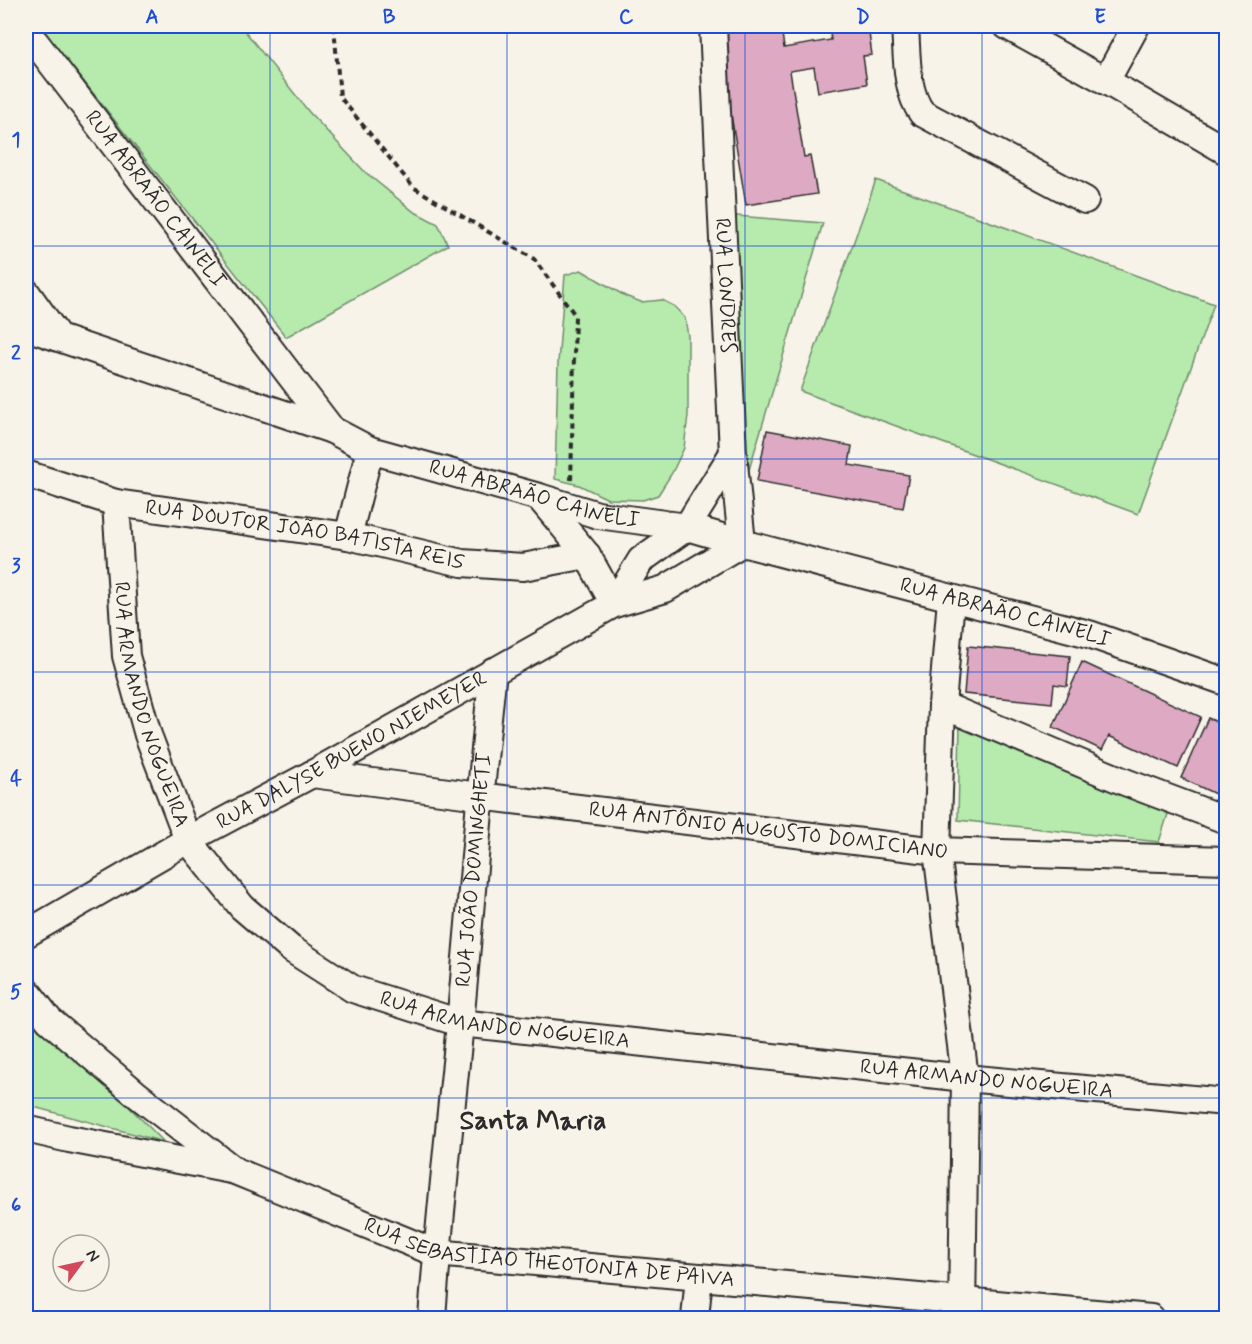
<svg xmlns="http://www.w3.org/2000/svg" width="1252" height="1344" font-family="Mynerve,sans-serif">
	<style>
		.green { fill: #b6ebad; stroke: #708b6c; stroke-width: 1.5 }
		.building { fill: #dda9c3; stroke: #2b2b2b; stroke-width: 1.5 }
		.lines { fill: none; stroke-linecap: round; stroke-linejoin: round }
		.minor-casing { stroke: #2b2b2b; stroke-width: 30 }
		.path { stroke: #2b2b2b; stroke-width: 4; stroke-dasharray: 6 4.5; stroke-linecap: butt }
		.minor { stroke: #f7f3e8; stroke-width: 26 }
		.grid { fill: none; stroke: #1d4ed8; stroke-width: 1.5; stroke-opacity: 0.55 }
		.labels { text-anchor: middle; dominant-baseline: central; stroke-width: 5; stroke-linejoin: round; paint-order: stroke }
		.street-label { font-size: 21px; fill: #2b2b2b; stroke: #f7f3e8 }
		.district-label { font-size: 27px; font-weight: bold; fill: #2b2b2b; stroke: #f7f3e8 }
		.neatline { fill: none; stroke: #1d4ed8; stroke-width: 2 }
		.grid-label { font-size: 20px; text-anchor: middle; font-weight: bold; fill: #1d4ed8 }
	</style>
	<rect width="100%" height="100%" fill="#f7f3e8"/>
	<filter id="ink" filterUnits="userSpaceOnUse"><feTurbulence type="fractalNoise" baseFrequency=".0167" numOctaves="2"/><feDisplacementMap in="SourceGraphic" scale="12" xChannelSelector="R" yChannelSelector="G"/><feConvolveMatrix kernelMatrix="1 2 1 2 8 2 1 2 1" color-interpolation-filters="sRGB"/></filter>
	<g filter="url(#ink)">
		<g class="green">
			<polygon points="40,26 241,26 309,112 365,172 413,211 438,224 448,245 286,337"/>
			<polygon points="876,180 1214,304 1138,514 800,391"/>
			<polygon points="712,214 823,223 748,473 719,465"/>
			<polygon points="581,270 625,296 641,302 662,300 674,306 685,318 688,336 688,415 684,448 672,473 658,495 643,500 608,499 579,485 555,479 558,363 565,275"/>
			<polygon points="960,724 1169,811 1159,842 958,820"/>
			<polygon points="26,1003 164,1142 26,1105"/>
		</g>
		<g class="building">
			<polygon points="744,26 781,26 784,48 831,40 829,26 868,26 872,55 863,56 867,84 818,92 814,67 790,71 804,157 810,156 817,194 746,205 717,30"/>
			<polygon points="767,430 852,446 849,465 909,475 903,508 757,481"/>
			<polygon points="968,646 1070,656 1067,686 1054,684 1052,703 964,694"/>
			<polygon points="1082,662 1201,717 1178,768 1109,736 1102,750 1053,727"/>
			<polygon points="1208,718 1226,726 1226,799 1181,778"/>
		</g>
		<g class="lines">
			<g class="minor-casing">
				<g id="minor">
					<path id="s1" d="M 713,26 L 733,453 L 742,543 L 665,589 L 614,604 L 641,560 L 687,527 L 733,453"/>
					<path d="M 905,26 C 907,52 905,91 922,113 L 1085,200"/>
					<polyline points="1007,26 1106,81 1226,151"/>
					<path id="s2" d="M 26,30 L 332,430 L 370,450 L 539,497 L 598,515 L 687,527 L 742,543 L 1089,634 L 1226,682"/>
					<polyline points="1106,81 1136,26"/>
					<polyline points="26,292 59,338"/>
					<polyline points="26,327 332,430"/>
					<path id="s3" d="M 26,474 L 116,503 L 348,536 L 462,563 L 523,567 L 587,555"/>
					<path id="s4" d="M 116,503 L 126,656 L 148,735 L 188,840 L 242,907 L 291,949 L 353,989 L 460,1023 L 965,1078 L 1226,1102"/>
					<polyline points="348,536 370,450"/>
					<polyline points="951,599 942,705 937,851 965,1078 962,1316"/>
					<polyline points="942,705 1125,782 1226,820"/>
					<path id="s5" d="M 312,774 L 479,796 L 937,851 L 1226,860"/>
					<path id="s6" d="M 26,934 L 188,840 L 312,774 L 614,604 L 587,555 L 539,497"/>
					<path id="s7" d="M 26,990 L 49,1020 L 135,1093 L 235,1171 L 436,1253 L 1151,1318"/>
					<polyline points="26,1129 69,1139 231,1170"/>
					<path id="s8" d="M 432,1318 C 439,1220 450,1122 460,1024 C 471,906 480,789 493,671"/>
					<polyline points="695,1318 699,1277"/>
				</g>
			</g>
			<polyline class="path" points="334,26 340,97 413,187 534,259 575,315 571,482"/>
			<use href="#minor" class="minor"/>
		</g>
	</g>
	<path class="grid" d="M 270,26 L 270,1318M 507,26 L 507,1318M 745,26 L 745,1318M 982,26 L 982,1318M 26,246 L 1226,246M 26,459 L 1226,459M 26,672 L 1226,672M 26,885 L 1226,885M 26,1098 L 1226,1098"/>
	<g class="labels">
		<g class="street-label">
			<text stroke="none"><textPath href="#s2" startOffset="213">RUA ABRAÃO CAINELI</textPath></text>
			<text stroke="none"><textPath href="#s1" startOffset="260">RUA LONDRES</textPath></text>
			<text stroke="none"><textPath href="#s2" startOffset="717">RUA ABRAÃO CAINELI</textPath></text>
			<text stroke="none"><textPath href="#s3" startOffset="286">RUA DOUTOR JOÃO BATISTA REIS</textPath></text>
			<text stroke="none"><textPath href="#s2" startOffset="1203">RUA ABRAÃO CAINELI</textPath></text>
			<text stroke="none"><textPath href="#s4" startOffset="206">RUA ARMANDO NOGUEIRA</textPath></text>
			<text stroke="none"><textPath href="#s6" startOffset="374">RUA DALYSE BUENO NIEMEYER</textPath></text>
			<text stroke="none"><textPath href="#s5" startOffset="460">RUA ANTÔNIO AUGUSTO DOMICIANO</textPath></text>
			<text stroke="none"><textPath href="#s8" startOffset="450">RUA JOÃO DOMINGHETI</textPath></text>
			<text stroke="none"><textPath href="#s4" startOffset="728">RUA ARMANDO NOGUEIRA</textPath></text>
			<text stroke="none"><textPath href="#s4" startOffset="1214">RUA ARMANDO NOGUEIRA</textPath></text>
			<text stroke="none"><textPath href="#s7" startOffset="606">RUA SEBASTIÃO THEOTONIA DE PAIVA</textPath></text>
		</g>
		<g class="district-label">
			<text x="533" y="1121">Santa Maria</text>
		</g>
	</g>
	<rect width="1252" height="1344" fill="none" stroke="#f7f3e8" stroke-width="66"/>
	<g transform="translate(81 1263) rotate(57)"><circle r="28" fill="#f7f3e8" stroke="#a5a39c" stroke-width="1.5"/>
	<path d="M0-4.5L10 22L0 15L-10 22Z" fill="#d1495b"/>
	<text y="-9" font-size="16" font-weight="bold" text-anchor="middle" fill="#2b2b2b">N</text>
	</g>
	<rect x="33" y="33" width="1186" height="1278" class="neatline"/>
	<g class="grid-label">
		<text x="152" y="23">A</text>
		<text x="389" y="23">B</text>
		<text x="626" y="23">C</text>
		<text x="863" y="23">D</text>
		<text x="1100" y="23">E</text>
		<text x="16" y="146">1</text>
		<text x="16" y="359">2</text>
		<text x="16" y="572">3</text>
		<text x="16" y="785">4</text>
		<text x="16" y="998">5</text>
		<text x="16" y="1211">6</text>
	</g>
</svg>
